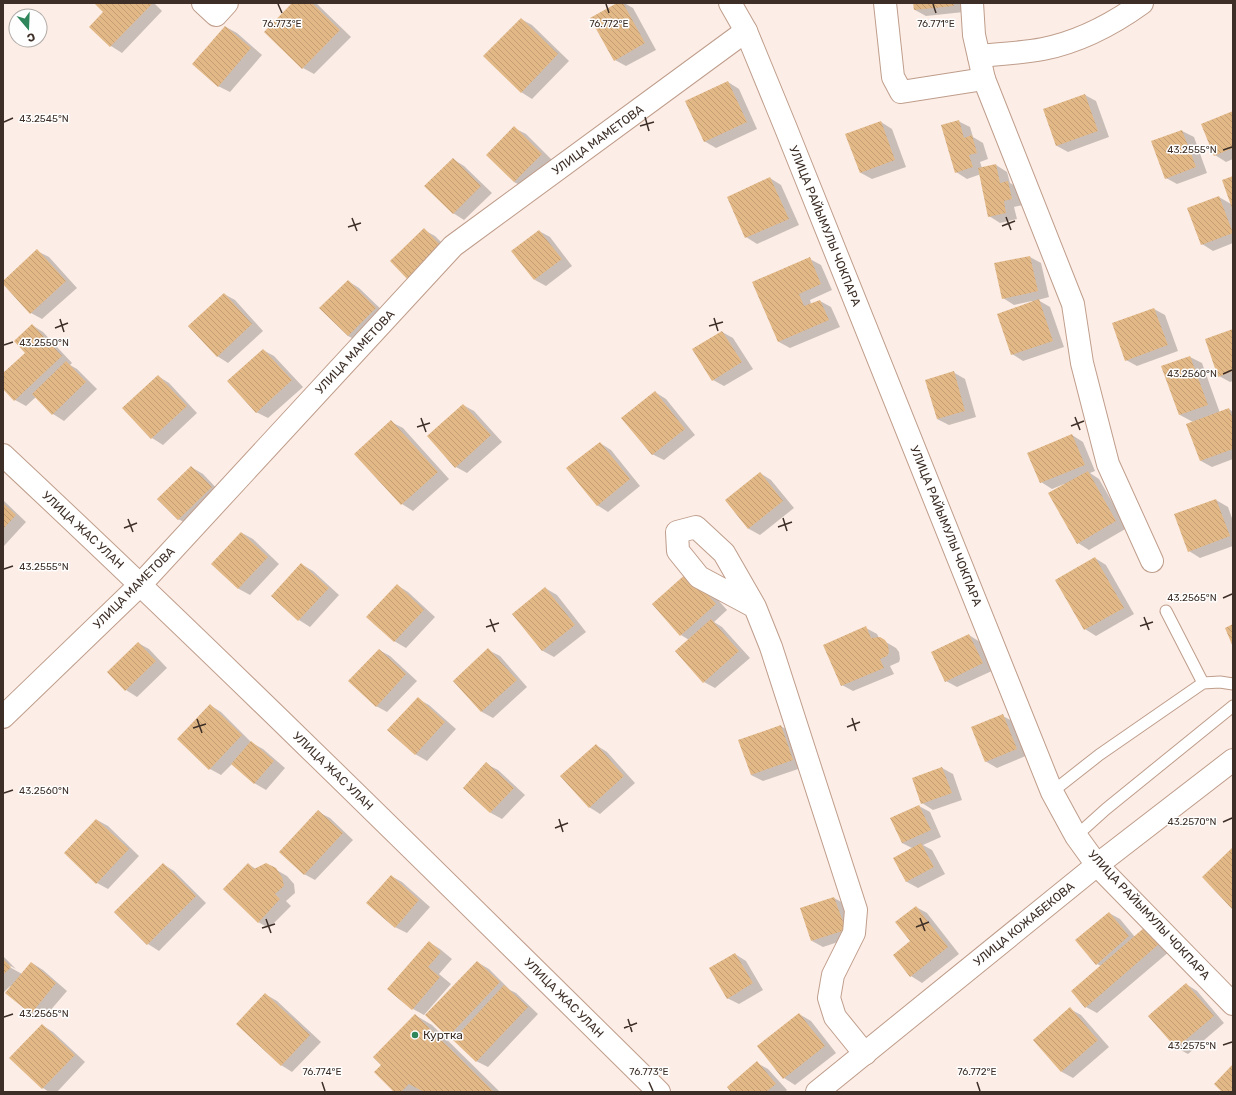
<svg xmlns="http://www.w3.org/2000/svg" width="1236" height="1095" font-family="Rubik,sans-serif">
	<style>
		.shadow { fill: #0003 }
		.building { fill: url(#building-back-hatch) }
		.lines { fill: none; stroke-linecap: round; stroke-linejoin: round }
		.service-casing { stroke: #bf9d8b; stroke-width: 13 }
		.minor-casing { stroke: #bf9d8b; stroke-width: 24 }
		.secondary-casing { stroke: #bf9d8b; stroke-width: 24 }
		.service { stroke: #fff; stroke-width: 11 }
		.minor { stroke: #fff; stroke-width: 22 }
		.secondary { stroke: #fff; stroke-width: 22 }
		.ticks { fill: none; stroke: #3d2f27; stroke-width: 1.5 }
		.poi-dot { fill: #2e865a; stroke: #fefefe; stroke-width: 1.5 }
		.labels { text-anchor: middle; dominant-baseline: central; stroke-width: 3; stroke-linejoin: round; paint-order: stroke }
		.street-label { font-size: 12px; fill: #3d2f27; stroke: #fefefe }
		.poi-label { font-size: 12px; fill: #3d2f27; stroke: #fefefe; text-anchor: start }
		.ticks-label { font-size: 10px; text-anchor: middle; fill: #3d2f27; stroke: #fefefe; stroke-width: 3; stroke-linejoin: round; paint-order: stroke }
	</style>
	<defs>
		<pattern id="building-back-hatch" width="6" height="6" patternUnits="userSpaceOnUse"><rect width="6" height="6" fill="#e2b886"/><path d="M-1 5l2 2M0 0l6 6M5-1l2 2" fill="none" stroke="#c39e74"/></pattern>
	</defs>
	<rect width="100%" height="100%" fill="#fcede6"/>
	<g class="shadow">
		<polygon points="95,3 154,3 162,11 122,53 111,46 105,12"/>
		<polygon points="294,3 316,3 351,37 314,74 303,68"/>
		<polygon points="619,3 624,3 633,8 656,50 626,66 615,60"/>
		<polygon points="914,3 964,3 964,12 926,16 915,10"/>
		<polygon points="521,19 532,25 569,61 532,99 521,92"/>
		<polygon points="226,27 237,33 262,55 230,92 218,86"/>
		<polygon points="728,82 739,89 757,129 716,148 704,141"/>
		<polygon points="1085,95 1096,101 1109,137 1068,152 1057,146"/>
		<polygon points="1233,112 1233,159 1226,162 1215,155"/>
		<polygon points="958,121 970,127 973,137 983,143 988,159 980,162 982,168 996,165 1007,172 1010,183 1019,188 1023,205 1014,207 1017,219 1000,223 989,216 981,174 967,179 956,172"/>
		<polygon points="881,122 892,129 906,167 872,179 861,173 847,134"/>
		<polygon points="514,128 526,134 553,161 526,188 514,182"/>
		<polygon points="1182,131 1194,137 1207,173 1177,184 1166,178 1152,142"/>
		<polygon points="453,159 464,166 492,193 464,220 453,213"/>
		<polygon points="1233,177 1233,243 1213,251 1202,244 1219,197 1231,204"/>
		<polygon points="770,178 781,185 799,225 757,244 746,237"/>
		<polygon points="424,230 435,236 455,256 422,288"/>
		<polygon points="539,231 550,237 572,266 546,286 535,280"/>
		<polygon points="37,251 49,257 77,288 42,319 31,313 3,283"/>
		<polygon points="1030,257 1041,263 1049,297 1038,300 1050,307 1064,347 1023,361 1012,354 1032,301 1014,305 1003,298"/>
		<polygon points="810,259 821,265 832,290 810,300 811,304 820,301 831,307 840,327 790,348 779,342"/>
		<polygon points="348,281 359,288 387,315 360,342 348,336"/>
		<polygon points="224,294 235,300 263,331 228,363 217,356"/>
		<polygon points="1154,309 1165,315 1178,351 1137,366 1126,360"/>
		<polygon points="32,325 43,332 72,363 70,365 77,369 97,389 64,421 53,414 36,397 26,406 15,400 3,388 3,375 26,353"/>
		<polygon points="1233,330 1233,381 1230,382 1219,376"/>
		<polygon points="722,332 733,338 753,369 724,386 713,380"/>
		<polygon points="263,350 274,356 303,387 268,418 256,412"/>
		<polygon points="1190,357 1202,363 1220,413 1229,409 1233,412 1233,459 1212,467 1201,461 1193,422 1180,415 1163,367"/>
		<polygon points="953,372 965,379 976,417 949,425 937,419"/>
		<polygon points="158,376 169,383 197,413 163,445 152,438"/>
		<polygon points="655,392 666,399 695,435 664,460 652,454"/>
		<polygon points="463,405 474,411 502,442 467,473 456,467"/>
		<polygon points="391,422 403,428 449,479 413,511 402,504 356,454"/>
		<polygon points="1072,435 1083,442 1095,471 1090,473 1099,479 1127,528 1089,550 1078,543 1064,484 1052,489 1041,482"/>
		<polygon points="600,443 611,450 640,486 608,512 597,505"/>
		<polygon points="191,467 203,474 222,494 190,525 178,519"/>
		<polygon points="760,473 771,480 794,508 760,535 749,529 726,501"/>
		<polygon points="3,500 26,522 3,547"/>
		<polygon points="1216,500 1228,507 1233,521 1233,546 1200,558 1189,551"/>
		<polygon points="242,533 253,539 279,564 250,595 239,589 212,564"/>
		<polygon points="1095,558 1106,565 1134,614 1096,636 1085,629"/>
		<polygon points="301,564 313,571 339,595 310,627 299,620 272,596"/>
		<polygon points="699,579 727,610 714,622 722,627 750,658 715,688 704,682 689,640 681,635"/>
		<polygon points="397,585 408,592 435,617 406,648 394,641"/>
		<polygon points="545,588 557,595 586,632 554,657 543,651 513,614"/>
		<polygon points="866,628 877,634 879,638 896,648 899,652 900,659 899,662 890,666 894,674 853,691 842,685"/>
		<polygon points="969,635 980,642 994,670 957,687 946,681"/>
		<polygon points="138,643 149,649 167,668 137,697 126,690 108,672"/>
		<polygon points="379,650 390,656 417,681 387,712 376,706"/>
		<polygon points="488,650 500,656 527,687 493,718 482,712 454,681"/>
		<polygon points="418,699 429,705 456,729 427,761 415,754"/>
		<polygon points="210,705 221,712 252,743 263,749 285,768 266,790 254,783 232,764 221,775 210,769"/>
		<polygon points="1003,716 1014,722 1028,755 997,768 985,761"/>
		<polygon points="780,726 792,732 804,767 763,781 751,775"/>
		<polygon points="596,745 607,752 635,783 600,814 589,807"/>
		<polygon points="486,764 498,770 525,795 502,819 491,813 464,788"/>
		<polygon points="942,768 953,774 962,800 933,810 922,803"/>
		<polygon points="919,806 930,812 941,837 923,845 932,850 945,874 918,888 907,882 894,858 912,848 902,843"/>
		<polygon points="318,812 330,818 353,840 315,880 304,874"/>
		<polygon points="97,820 108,826 139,856 108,889 97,883"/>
		<polygon points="163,864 174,871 206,903 159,951 148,944 115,912"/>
		<polygon points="248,864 256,869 266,864 287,876 294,884 295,893 286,901 291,906 269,928 258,922"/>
		<polygon points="391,876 402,882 430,907 407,933 395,927"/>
		<polygon points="834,898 845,904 856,936 823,947 812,941"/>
		<polygon points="916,907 927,913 959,954 922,983 911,976 912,941"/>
		<polygon points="1109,913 1120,919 1135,937 1145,928 1170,951 1097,1013 1086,1007 1101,966 1097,964"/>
		<polygon points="429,942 440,949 452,959 439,974 451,984 424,1015 413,1009"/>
		<polygon points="735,954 746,961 763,990 739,1004 727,998"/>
		<polygon points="3,956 16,969 7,964 6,965 22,974 32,963 43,970 67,991 43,1019 31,1013 10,986 3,993"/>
		<polygon points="477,962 489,969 510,990 516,993 538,1014 488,1067 476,1061 427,1015"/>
		<polygon points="1186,984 1197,991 1224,1023 1188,1054 1177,1048 1150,1016"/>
		<polygon points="265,994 277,1001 321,1042 292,1072 281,1065"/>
		<polygon points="1070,1009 1081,1015 1109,1047 1073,1078 1062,1072 1034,1040"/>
		<polygon points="799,1014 811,1021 836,1053 795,1085 784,1078"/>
		<polygon points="415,1015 432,1025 500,1092 395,1092 382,1065"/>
		<polygon points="42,1025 53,1032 85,1062 57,1092 49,1092 43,1088"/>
		<polygon points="757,1063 768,1069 787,1090 785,1092 732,1092"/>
	</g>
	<g class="building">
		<polygon points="94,3 150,3 152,4 110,47 89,27 103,12"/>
		<polygon points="292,3 312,3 340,30 302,69 264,32"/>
		<polygon points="617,3 623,3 645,43 614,61 590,18"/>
		<polygon points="913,3 953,3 954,6 914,10"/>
		<polygon points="521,18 558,54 521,93 483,56"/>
		<polygon points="225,26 251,48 218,87 192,64"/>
		<polygon points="728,81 747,122 704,142 685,101"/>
		<polygon points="1085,94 1098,131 1056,146 1043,109"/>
		<polygon points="1233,111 1233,148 1214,156 1201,124"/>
		<polygon points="959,120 964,138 972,135 977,153 969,155 973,167 955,173 941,125"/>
		<polygon points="881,121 895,160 860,173 845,134"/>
		<polygon points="514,126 542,154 514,182 486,155"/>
		<polygon points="1182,130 1196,167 1165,179 1151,141"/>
		<polygon points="453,158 481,186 453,214 424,186"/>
		<polygon points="996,164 1000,183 1008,181 1012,199 1004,201 1006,213 988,217 978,168"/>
		<polygon points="1233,176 1233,211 1222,180"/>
		<polygon points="770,177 789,219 745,238 727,197"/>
		<polygon points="1219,196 1233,233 1201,245 1187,208"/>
		<polygon points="424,228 444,249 410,282 390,261"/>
		<polygon points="539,230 562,259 534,280 511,251"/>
		<polygon points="37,249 66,281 30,314 3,284 3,281"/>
		<polygon points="1030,256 1038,291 1002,299 994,263"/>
		<polygon points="810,257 821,284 799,294 804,306 820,300 829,320 778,342 752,282"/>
		<polygon points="348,280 376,308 348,336 319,308"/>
		<polygon points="224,293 252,324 217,357 188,326"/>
		<polygon points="1039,299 1053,341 1011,355 997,314"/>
		<polygon points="1154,308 1168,345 1125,361 1112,323"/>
		<polygon points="32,324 62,356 14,401 3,389 3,373 25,353 14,341"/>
		<polygon points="1233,329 1233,371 1218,377 1205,339"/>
		<polygon points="722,331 742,362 712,381 692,349"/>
		<polygon points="263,349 292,380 256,413 227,381"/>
		<polygon points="1190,356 1208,405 1179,415 1161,366"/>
		<polygon points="66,361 86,382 52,415 32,394"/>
		<polygon points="954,371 965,411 937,419 925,380"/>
		<polygon points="158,375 187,406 151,439 122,408"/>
		<polygon points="655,391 685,429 652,455 621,418"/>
		<polygon points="463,404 491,435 455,468 427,436"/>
		<polygon points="1229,408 1233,420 1233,449 1200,461 1186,424"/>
		<polygon points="391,420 438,472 401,505 354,454"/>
		<polygon points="1072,434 1085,465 1040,483 1027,453"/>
		<polygon points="600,442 630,479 597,506 566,468"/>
		<polygon points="191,466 212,487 178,520 157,499"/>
		<polygon points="1088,471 1116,521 1077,544 1048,493"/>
		<polygon points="760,472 783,501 748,529 725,500"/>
		<polygon points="1216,499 1230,536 1188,552 1174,514"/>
		<polygon points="3,503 16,515 3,529"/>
		<polygon points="241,532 268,557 238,589 211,564"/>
		<polygon points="1095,557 1124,608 1084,630 1055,580"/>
		<polygon points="301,563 329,588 298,621 271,596"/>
		<polygon points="688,572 716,604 680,636 652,604"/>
		<polygon points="397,584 424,610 394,642 366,617"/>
		<polygon points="545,587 575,625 542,651 512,614"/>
		<polygon points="711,619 739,651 703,683 675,651"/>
		<polygon points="1233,624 1233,647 1225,628"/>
		<polygon points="866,626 871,638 880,637 885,640 888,645 889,652 887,656 880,659 884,668 841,686 823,645"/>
		<polygon points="969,634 983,663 945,682 931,652"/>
		<polygon points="138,642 156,661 125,691 107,672"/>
		<polygon points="488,648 517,680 481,712 453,681"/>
		<polygon points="379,649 406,674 376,707 348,681"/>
		<polygon points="418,697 445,722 415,755 387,730"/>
		<polygon points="210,704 242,735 209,770 177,739"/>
		<polygon points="1003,714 1017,749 985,762 971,727"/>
		<polygon points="781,725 793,760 751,775 738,740"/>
		<polygon points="251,741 274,761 254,784 231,764"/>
		<polygon points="596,744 624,776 589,808 560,776"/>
		<polygon points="486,762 514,788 490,813 463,788"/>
		<polygon points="942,767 952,793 921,804 912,778"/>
		<polygon points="919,805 931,830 902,843 890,818"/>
		<polygon points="318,810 343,833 304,875 279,852"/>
		<polygon points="96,819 129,849 96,884 64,853"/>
		<polygon points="921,843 934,867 906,882 893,858"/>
		<polygon points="1233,847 1233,910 1202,877"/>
		<polygon points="163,863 196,896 147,945 114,912"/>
		<polygon points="248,863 254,869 266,863 276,868 282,877 284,886 275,894 280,899 258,923 223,889"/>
		<polygon points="391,875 419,900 395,928 366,903"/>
		<polygon points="834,897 846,930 811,941 800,908"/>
		<polygon points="916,906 948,947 910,977 893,955 910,941 895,922"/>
		<polygon points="1109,912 1129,936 1096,965 1075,940"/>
		<polygon points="1145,927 1159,944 1085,1008 1071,991"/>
		<polygon points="429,941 441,952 428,967 440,977 412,1010 387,989"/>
		<polygon points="735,953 753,983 727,999 709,968"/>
		<polygon points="3,959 11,967 3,975"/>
		<polygon points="477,961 500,982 448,1037 425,1015"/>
		<polygon points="31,962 56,983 31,1014 5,993"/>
		<polygon points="1186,983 1214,1016 1176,1048 1148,1016"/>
		<polygon points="504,985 528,1007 476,1062 453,1040"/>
		<polygon points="265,993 310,1035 281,1066 236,1024"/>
		<polygon points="1070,1007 1098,1040 1061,1072 1033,1040"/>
		<polygon points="799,1013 825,1046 783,1079 757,1046"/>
		<polygon points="415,1014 494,1092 424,1092 409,1084 401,1092 394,1092 374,1072 381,1065 373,1057"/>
		<polygon points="42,1024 75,1055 42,1089 9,1058"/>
		<polygon points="757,1061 776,1084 766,1092 731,1092 727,1087"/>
		<polygon points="1233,1064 1233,1092 1222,1092 1214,1084"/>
	</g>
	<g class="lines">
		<g class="service-casing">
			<g id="service">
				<polyline points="1166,611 1203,683"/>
				<polyline points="1052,792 1099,755 1203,683 1220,682 1233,684"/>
				<polyline points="1076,836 1106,809 1233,706"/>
			</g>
		</g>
		<g class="minor-casing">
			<g id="minor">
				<polyline points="203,3 216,15 227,3"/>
				<polyline points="730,3 746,31 785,126 1052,792 1076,836 1097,865 1233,1004"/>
				<polyline points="885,3 893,77 901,92 984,79"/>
				<polyline points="972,3 974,35 984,79 1073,304 1082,363 1108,464 1152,561"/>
				<path d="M 979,56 C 1000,54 1022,53 1043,49 C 1078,42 1113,24 1142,3"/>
				<path d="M 3,455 C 225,663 442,878 659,1092"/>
				<polyline points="755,607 699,577 678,551 677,532 696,527 724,553 755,607 771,647 856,910 854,933 833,975 829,998 835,1017 865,1054"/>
				<polyline points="3,717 141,584 453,246 746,31"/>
			</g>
		</g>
		<g class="secondary-casing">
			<polyline id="secondary" points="817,1092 1097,865 1233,760"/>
		</g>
		<use href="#service" class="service"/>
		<use href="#minor" class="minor"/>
		<use href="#secondary" class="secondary"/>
	</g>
	<path class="ticks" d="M 278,4 L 282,13M 606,4 L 609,13M 933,4 L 936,13M 645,117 L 649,131M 4,122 L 13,118M 640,126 L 654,122M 1223,150 L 1232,147M 1006,217 L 1011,230M 352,218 L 357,231M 1002,226 L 1015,221M 348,227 L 361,223M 714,318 L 718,331M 60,319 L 64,332M 709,326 L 723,322M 55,328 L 68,323M 4,345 L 13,342M 1223,374 L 1232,370M 1075,417 L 1080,430M 421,418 L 426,432M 1071,426 L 1084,421M 417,427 L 430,423M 783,518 L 787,531M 128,519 L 133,532M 778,527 L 792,522M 124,528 L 137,523M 4,569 L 13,566M 1223,598 L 1232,594M 1144,617 L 1149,630M 490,619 L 495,632M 1140,626 L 1153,622M 486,627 L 499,623M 852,718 L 856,731M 197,719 L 202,733M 847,727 L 860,722M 193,728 L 206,724M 4,793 L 13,790M 559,819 L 563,832M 1223,822 L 1232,818M 555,828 L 568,823M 920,918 L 925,931M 266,919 L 271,933M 916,927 L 929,922M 262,928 L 275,924M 4,1017 L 13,1014M 628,1019 L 632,1032M 624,1028 L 637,1023M 1223,1045 L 1232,1042M 322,1082 L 325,1091M 649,1082 L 653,1091M 977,1082 L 980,1091"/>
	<circle class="poi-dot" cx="415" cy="1035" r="4"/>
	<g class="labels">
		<g class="street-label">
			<text transform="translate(598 140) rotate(-36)">УЛИЦА МАМЕТОВА</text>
			<text transform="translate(825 226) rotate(68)">УЛИЦА РАЙЫМУЛЫ ЧОКПАРА</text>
			<text transform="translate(355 352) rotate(-47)">УЛИЦА МАМЕТОВА</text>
			<text transform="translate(946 526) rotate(68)">УЛИЦА РАЙЫМУЛЫ ЧОКПАРА</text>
			<text transform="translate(83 530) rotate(43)">УЛИЦА ЖАС УЛАН</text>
			<text transform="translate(134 588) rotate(-45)">УЛИЦА МАМЕТОВА</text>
			<text transform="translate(333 771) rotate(44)">УЛИЦА ЖАС УЛАН</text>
			<text transform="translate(1149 915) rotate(47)">УЛИЦА РАЙЫМУЛЫ ЧОКПАРА</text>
			<text transform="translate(1024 924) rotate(-39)">УЛИЦА КОЖАБЕКОВА</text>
			<text transform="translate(564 998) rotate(45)">УЛИЦА ЖАС УЛАН</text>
		</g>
		<g class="poi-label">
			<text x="423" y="1035">Куртка</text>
		</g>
	</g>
	<g class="ticks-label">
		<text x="936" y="27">76.771°E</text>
		<text x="282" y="27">76.773°E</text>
		<text x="609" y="27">76.772°E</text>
		<text x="44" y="122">43.2545°N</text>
		<text x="1192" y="153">43.2555°N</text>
		<text x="44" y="346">43.2550°N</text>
		<text x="1192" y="377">43.2560°N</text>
		<text x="44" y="570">43.2555°N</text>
		<text x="1192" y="601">43.2565°N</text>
		<text x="44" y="794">43.2560°N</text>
		<text x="1192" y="825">43.2570°N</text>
		<text x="44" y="1017">43.2565°N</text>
		<text x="1192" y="1049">43.2575°N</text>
		<text x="322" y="1075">76.774°E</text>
		<text x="649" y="1075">76.773°E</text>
		<text x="977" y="1075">76.772°E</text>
	</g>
	<rect width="1236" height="1095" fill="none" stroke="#3d2f27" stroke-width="8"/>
	<g transform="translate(28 28) rotate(161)"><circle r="19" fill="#fefefe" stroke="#b1aba8"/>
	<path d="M0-3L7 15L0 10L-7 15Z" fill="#2e865a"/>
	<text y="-6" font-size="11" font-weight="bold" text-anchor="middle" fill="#3d2f27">С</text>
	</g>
</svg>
